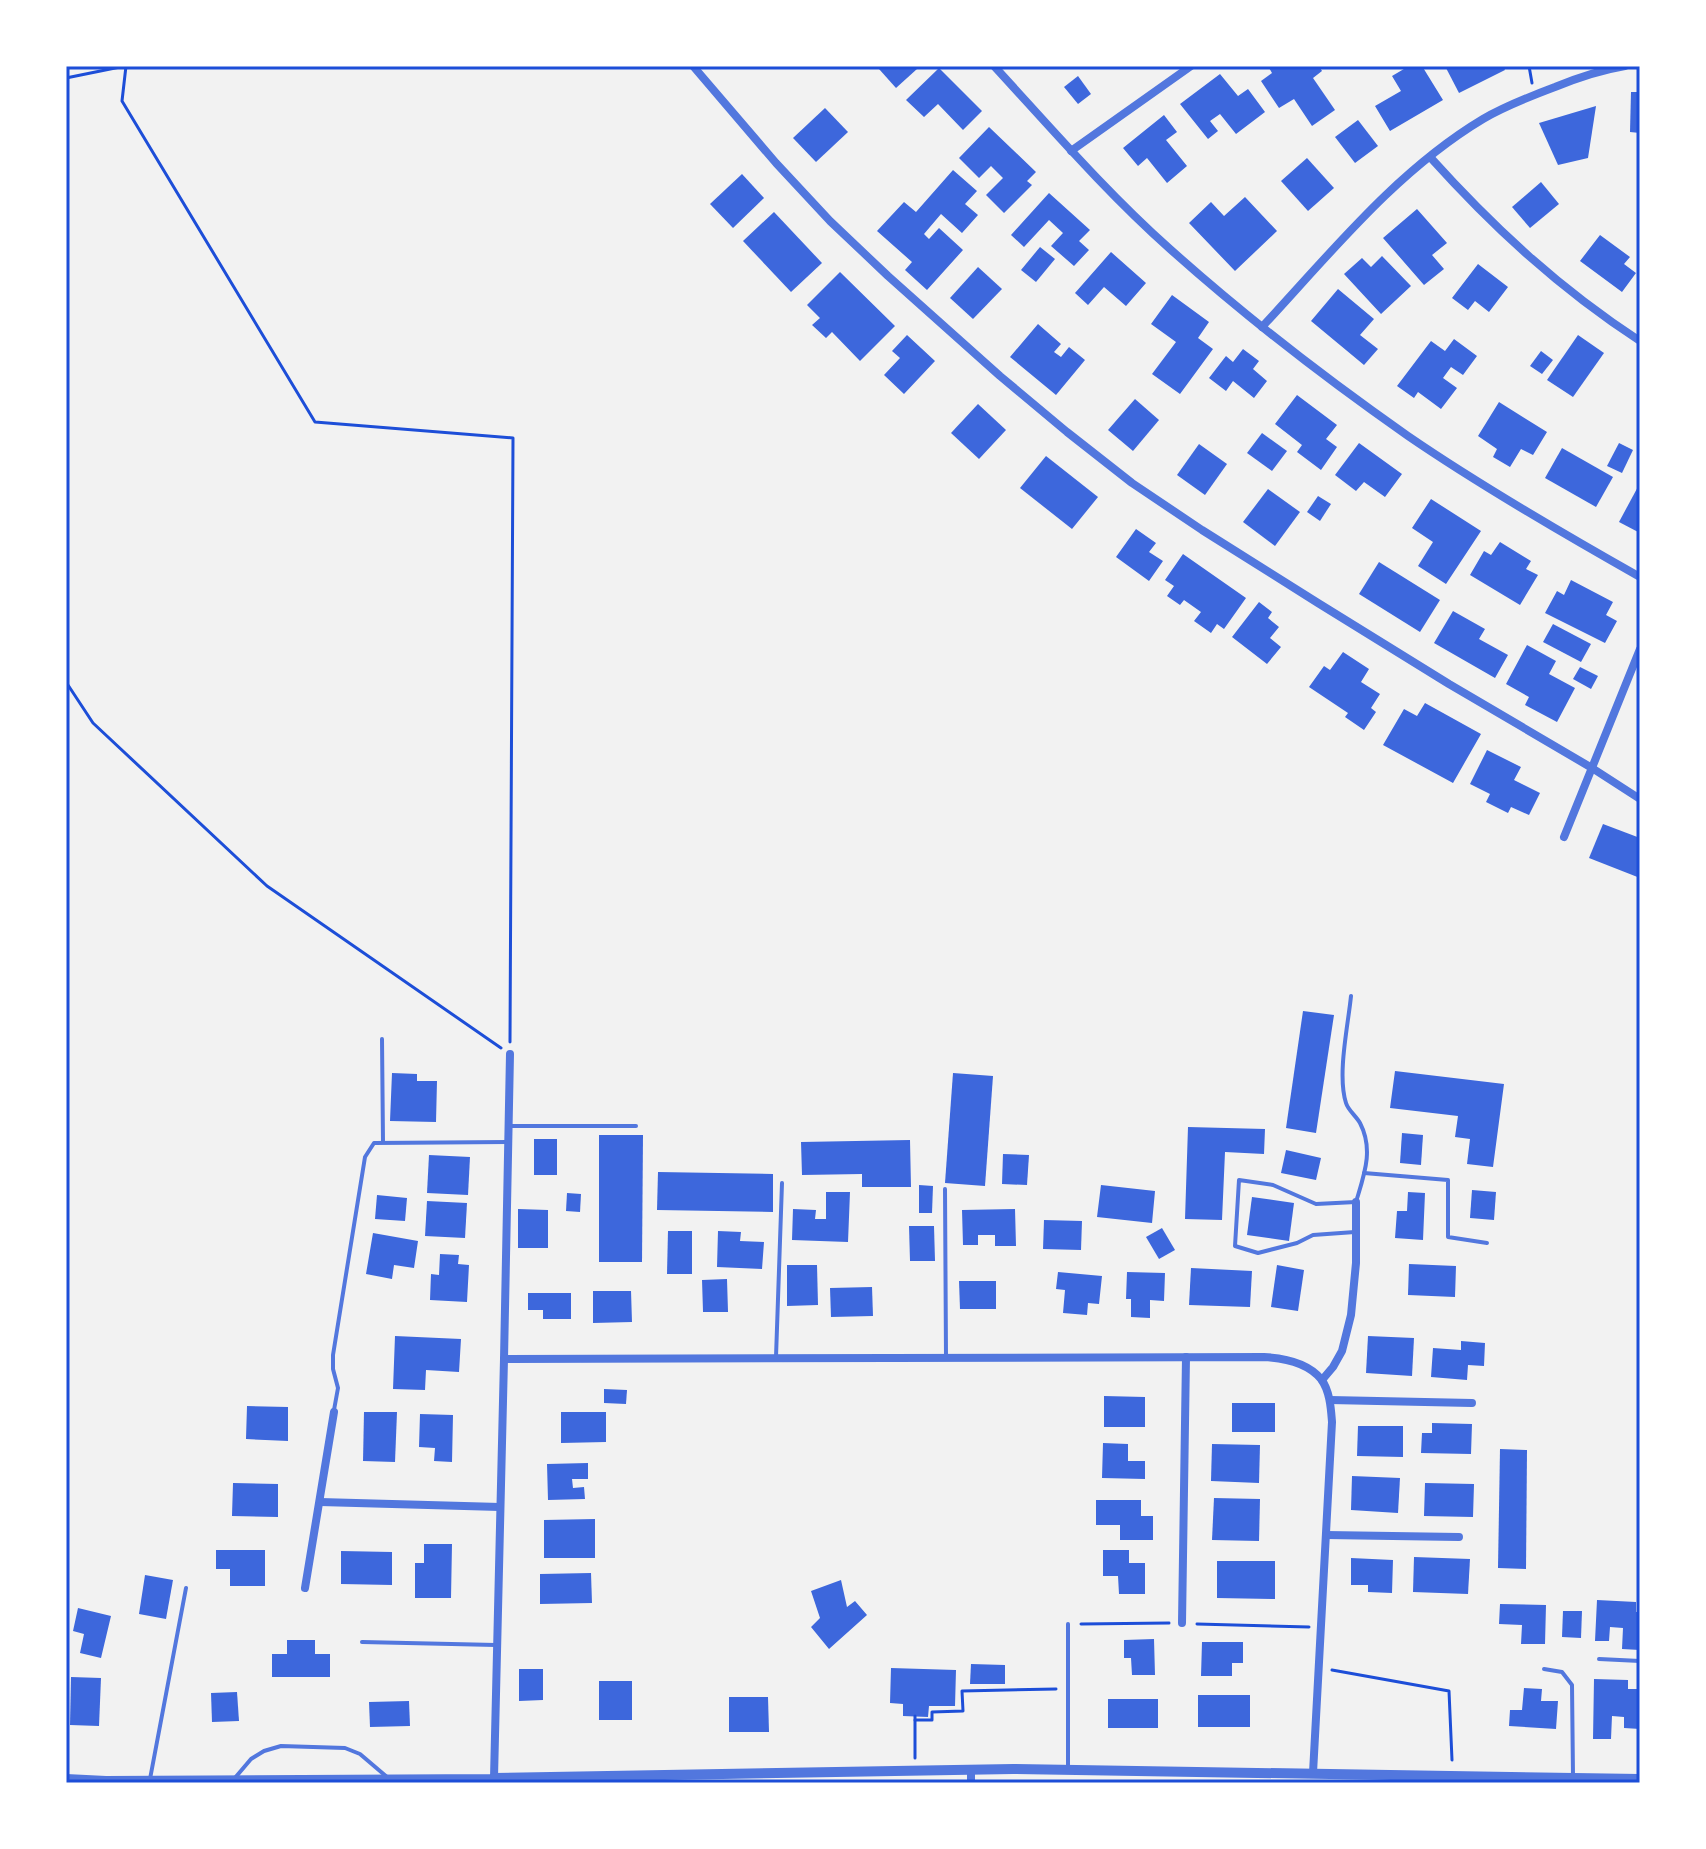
<svg xmlns="http://www.w3.org/2000/svg" width="1706" height="1849" font-family="'PT Sans',sans-serif">
	<style>
		.building { fill: #3d67dc }
		.lines { fill: none; stroke-linecap: round; stroke-linejoin: round }
		.path { stroke: #1d4ed8; stroke-width: 3 }
		.service { stroke: #5277de; stroke-width: 4 }
		.minor { stroke: #5277de; stroke-width: 8 }
		.tertiary { stroke: #5277de; stroke-width: 10 }
		.neatline { fill: none; stroke: #1d4ed8; stroke-width: 3 }
	</style>
	<rect width="100%" height="100%" fill="#f2f2f2"/>
	<g class="building">
		<polygon points="883,66 914,66 917,69 896,88 879,69"/>
		<polygon points="1268,66 1319,66 1322,71 1313,78 1335,110 1312,126 1294,99 1279,108 1261,81 1272,73"/>
		<polygon points="1409,66 1422,66 1443,100 1390,131 1375,106 1401,91 1392,76"/>
		<polygon points="1445,66 1503,66 1505,70 1459,93"/>
		<polygon points="939,68 982,111 963,130 938,104 924,117 906,100"/>
		<polygon points="1220,74 1238,96 1248,89 1265,112 1236,134 1220,114 1210,121 1218,131 1208,139 1180,104"/>
		<polygon points="1078,76 1091,94 1078,104 1064,87"/>
		<polygon points="1631,92 1640,92 1640,133 1630,132"/>
		<polygon points="1596,106 1588,158 1558,165 1539,123"/>
		<polygon points="825,108 848,132 816,162 793,138"/>
		<polygon points="1164,115 1177,132 1166,140 1187,166 1167,183 1147,158 1138,166 1123,148"/>
		<polygon points="1358,120 1378,146 1355,163 1335,137"/>
		<polygon points="989,127 1036,172 1027,181 1032,185 1004,213 986,195 1003,178 991,166 979,178 959,158"/>
		<polygon points="1307,158 1334,188 1308,211 1281,181"/>
		<polygon points="953,170 977,191 965,204 978,215 962,233 941,214 924,234 929,239 939,228 963,250 927,290 905,270 912,262 877,231 904,202 916,212"/>
		<polygon points="742,174 764,198 733,228 710,204"/>
		<polygon points="1541,182 1559,204 1530,228 1512,207"/>
		<polygon points="1049,193 1090,230 1079,241 1089,250 1074,266 1051,246 1063,233 1049,220 1024,247 1011,235"/>
		<polygon points="1245,197 1277,231 1235,271 1189,223 1211,202 1224,216"/>
		<polygon points="1417,209 1447,243 1432,255 1444,269 1424,285 1383,238"/>
		<polygon points="774,212 822,263 791,292 743,241"/>
		<polygon points="1600,235 1630,257 1624,264 1636,273 1622,292 1580,261"/>
		<polygon points="1040,247 1055,259 1036,282 1021,270"/>
		<polygon points="1111,252 1146,283 1126,306 1104,287 1088,305 1075,293"/>
		<polygon points="1382,256 1411,286 1381,314 1344,274 1362,258 1371,267"/>
		<polygon points="1478,264 1508,287 1489,312 1475,301 1468,310 1452,298"/>
		<polygon points="978,267 1002,289 973,319 950,298"/>
		<polygon points="840,272 895,326 860,361 832,332 826,338 812,325 820,318 807,305"/>
		<polygon points="1338,289 1374,319 1360,335 1378,349 1364,365 1311,321"/>
		<polygon points="1172,295 1209,322 1198,338 1213,349 1180,394 1152,374 1176,342 1151,324"/>
		<polygon points="1038,324 1061,344 1054,352 1061,357 1069,347 1085,360 1056,395 1010,357"/>
		<polygon points="907,335 935,361 904,394 884,375 900,358 892,351"/>
		<polygon points="1578,335 1604,353 1573,397 1547,380"/>
		<polygon points="1454,339 1477,356 1463,375 1451,367 1443,378 1457,388 1441,409 1418,392 1414,398 1397,386 1431,341 1445,351"/>
		<polygon points="1243,349 1259,361 1253,369 1267,381 1254,398 1233,381 1226,391 1209,378 1226,356 1233,362"/>
		<polygon points="1541,351 1553,360 1542,374 1530,366"/>
		<polygon points="1297,395 1337,425 1326,439 1337,447 1321,470 1297,452 1302,445 1275,424"/>
		<polygon points="1135,399 1159,420 1133,451 1108,430"/>
		<polygon points="1499,402 1547,432 1533,455 1521,449 1510,467 1493,457 1497,449 1478,436"/>
		<polygon points="978,404 1006,430 979,459 951,433"/>
		<polygon points="1262,433 1287,451 1272,471 1247,453"/>
		<polygon points="1359,443 1402,474 1385,497 1364,482 1356,491 1335,475"/>
		<polygon points="1619,443 1633,450 1622,473 1607,466"/>
		<polygon points="1199,444 1227,464 1205,495 1177,475"/>
		<polygon points="1562,448 1613,477 1596,507 1545,478"/>
		<polygon points="1046,456 1098,497 1072,529 1020,488"/>
		<polygon points="1640,483 1640,533 1619,522"/>
		<polygon points="1268,489 1300,512 1275,546 1243,522"/>
		<polygon points="1318,496 1331,504 1320,521 1307,512"/>
		<polygon points="1431,499 1481,531 1446,584 1418,566 1433,542 1412,528"/>
		<polygon points="1136,529 1156,543 1149,552 1163,561 1149,581 1116,557"/>
		<polygon points="1500,542 1531,561 1526,569 1538,575 1520,605 1470,575 1484,551 1491,555"/>
		<polygon points="1183,554 1246,598 1224,629 1217,624 1211,633 1194,621 1201,612 1184,600 1180,605 1167,596 1174,586 1165,580"/>
		<polygon points="1379,562 1440,600 1420,632 1359,594"/>
		<polygon points="1571,580 1613,602 1606,615 1617,621 1605,643 1545,613 1557,591 1564,595"/>
		<polygon points="1259,602 1272,612 1268,618 1279,627 1270,638 1281,647 1267,664 1232,637"/>
		<polygon points="1453,611 1485,629 1479,639 1508,655 1495,678 1434,643"/>
		<polygon points="1553,624 1591,644 1581,662 1543,642"/>
		<polygon points="1527,645 1556,661 1549,674 1575,688 1557,722 1525,705 1529,697 1506,684"/>
		<polygon points="1343,652 1369,669 1361,682 1380,694 1371,708 1376,712 1364,730 1345,717 1348,713 1309,687 1324,666 1330,670"/>
		<polygon points="1580,667 1598,676 1591,689 1573,679"/>
		<polygon points="1425,703 1481,734 1453,783 1383,745 1404,709 1417,716"/>
		<polygon points="1487,750 1521,767 1514,780 1540,793 1529,815 1511,807 1508,813 1486,802 1490,794 1470,784"/>
		<polygon points="1603,824 1640,838 1640,878 1589,858"/>
		<polygon points="1303,1011 1334,1015 1316,1133 1286,1128"/>
		<polygon points="1395,1071 1504,1084 1493,1167 1467,1164 1470,1139 1455,1137 1458,1116 1390,1108"/>
		<polygon points="392,1073 417,1074 417,1081 437,1081 436,1122 390,1121"/>
		<polygon points="953,1073 993,1076 985,1186 945,1183"/>
		<polygon points="1188,1127 1265,1129 1264,1154 1225,1152 1222,1220 1185,1219"/>
		<polygon points="1402,1133 1423,1135 1421,1165 1400,1163"/>
		<polygon points="599,1135 643,1135 642,1262 599,1262"/>
		<rect x="534" y="1139" width="23" height="36"/>
		<polygon points="910,1140 911,1187 862,1187 862,1174 802,1175 801,1142"/>
		<polygon points="1286,1150 1321,1158 1316,1180 1281,1173"/>
		<polygon points="1003,1154 1029,1155 1027,1185 1002,1184"/>
		<polygon points="429,1155 470,1157 468,1195 427,1193"/>
		<polygon points="658,1172 773,1174 773,1212 657,1210"/>
		<polygon points="919,1185 933,1186 932,1213 919,1213"/>
		<polygon points="1101,1185 1155,1191 1152,1223 1097,1217"/>
		<polygon points="1472,1190 1496,1192 1494,1220 1470,1218"/>
		<polygon points="826,1192 850,1192 848,1242 792,1240 793,1209 816,1210 815,1219 826,1219"/>
		<polygon points="1408,1192 1425,1193 1423,1240 1395,1238 1397,1211 1407,1211"/>
		<polygon points="567,1193 581,1194 580,1212 566,1211"/>
		<polygon points="377,1195 407,1198 405,1221 375,1219"/>
		<polygon points="1252,1197 1294,1203 1289,1241 1247,1235"/>
		<polygon points="427,1201 467,1203 465,1238 425,1236"/>
		<polygon points="518,1209 548,1210 548,1248 518,1248"/>
		<polygon points="1015,1209 1016,1246 995,1246 995,1235 978,1235 978,1245 963,1245 962,1210"/>
		<polygon points="1044,1220 1082,1221 1081,1250 1043,1249"/>
		<polygon points="909,1226 934,1226 935,1261 910,1261"/>
		<polygon points="1162,1228 1175,1250 1159,1259 1146,1237"/>
		<polygon points="668,1231 692,1231 692,1274 667,1274"/>
		<polygon points="718,1231 741,1232 740,1241 764,1242 762,1269 717,1267"/>
		<polygon points="373,1233 418,1241 414,1268 394,1265 392,1279 366,1274"/>
		<polygon points="440,1254 459,1255 458,1264 469,1265 467,1302 430,1300 431,1274 439,1275"/>
		<polygon points="1409,1264 1456,1266 1455,1297 1408,1295"/>
		<polygon points="787,1265 817,1265 818,1305 787,1306"/>
		<polygon points="1277,1265 1304,1270 1298,1311 1271,1307"/>
		<polygon points="1191,1268 1252,1271 1250,1307 1189,1305"/>
		<polygon points="1058,1272 1102,1276 1099,1304 1088,1303 1087,1315 1063,1313 1065,1290 1056,1289"/>
		<polygon points="1127,1272 1165,1273 1164,1301 1150,1300 1150,1318 1131,1317 1131,1299 1126,1299"/>
		<polygon points="727,1279 728,1312 703,1312 702,1280"/>
		<polygon points="959,1281 996,1281 996,1309 960,1309"/>
		<polygon points="872,1287 873,1316 831,1317 830,1288"/>
		<polygon points="593,1291 631,1291 632,1322 593,1323"/>
		<polygon points="528,1293 571,1293 571,1319 543,1319 543,1310 528,1310"/>
		<polygon points="395,1336 461,1339 459,1372 426,1370 425,1390 393,1389"/>
		<polygon points="1368,1336 1414,1338 1412,1376 1366,1373"/>
		<polygon points="1461,1341 1485,1343 1484,1366 1468,1365 1467,1380 1431,1377 1433,1348 1461,1350"/>
		<polygon points="604,1389 627,1390 626,1404 604,1403"/>
		<polygon points="1104,1396 1145,1397 1145,1427 1104,1427"/>
		<rect x="1232" y="1403" width="43" height="29"/>
		<polygon points="247,1406 288,1407 288,1441 246,1439"/>
		<polygon points="364,1412 397,1412 395,1462 363,1461"/>
		<polygon points="561,1412 606,1412 606,1442 561,1443"/>
		<polygon points="420,1414 453,1415 452,1462 434,1461 435,1448 419,1447"/>
		<polygon points="1432,1423 1472,1424 1471,1454 1421,1453 1422,1433 1432,1433"/>
		<polygon points="1358,1426 1403,1426 1403,1457 1357,1456"/>
		<polygon points="1103,1443 1128,1444 1128,1461 1145,1461 1145,1479 1102,1478"/>
		<polygon points="1212,1444 1260,1445 1259,1483 1211,1481"/>
		<polygon points="1500,1449 1527,1450 1526,1569 1498,1568"/>
		<polygon points="588,1463 588,1479 572,1479 573,1488 584,1487 585,1499 548,1500 547,1464"/>
		<polygon points="1352,1476 1400,1478 1398,1513 1351,1510"/>
		<polygon points="233,1483 278,1484 278,1517 232,1516"/>
		<polygon points="1425,1483 1474,1484 1473,1517 1424,1516"/>
		<polygon points="1214,1498 1260,1499 1259,1541 1212,1540"/>
		<polygon points="1096,1500 1141,1500 1141,1516 1153,1516 1153,1540 1120,1540 1120,1525 1096,1525"/>
		<polygon points="595,1519 595,1558 544,1558 544,1520"/>
		<polygon points="424,1544 452,1544 451,1598 415,1598 415,1563 424,1563"/>
		<polygon points="216,1550 265,1550 265,1586 230,1586 230,1569 216,1569"/>
		<polygon points="1103,1550 1129,1550 1129,1563 1145,1563 1145,1594 1119,1594 1118,1576 1103,1576"/>
		<polygon points="341,1551 392,1552 392,1585 341,1584"/>
		<polygon points="1414,1557 1470,1559 1468,1594 1413,1592"/>
		<polygon points="1351,1558 1393,1560 1392,1593 1368,1592 1368,1585 1351,1585"/>
		<polygon points="1217,1561 1275,1561 1275,1599 1217,1598"/>
		<polygon points="591,1573 592,1603 540,1604 540,1574"/>
		<polygon points="145,1575 173,1580 166,1619 139,1614"/>
		<polygon points="841,1580 847,1607 855,1601 867,1615 829,1649 811,1627 820,1618 811,1591"/>
		<polygon points="1597,1600 1636,1602 1636,1612 1640,1612 1640,1650 1622,1649 1623,1628 1610,1627 1609,1641 1595,1641"/>
		<polygon points="1500,1604 1546,1605 1545,1644 1521,1644 1522,1625 1499,1624"/>
		<polygon points="78,1608 111,1616 101,1658 80,1653 84,1634 73,1631"/>
		<polygon points="1563,1611 1582,1611 1581,1638 1562,1637"/>
		<polygon points="1154,1639 1155,1675 1132,1675 1131,1658 1124,1658 1124,1640"/>
		<polygon points="287,1640 315,1640 315,1654 330,1654 330,1677 272,1677 272,1654 287,1654"/>
		<polygon points="1202,1642 1243,1642 1243,1663 1232,1663 1232,1676 1201,1676"/>
		<polygon points="971,1664 1005,1665 1005,1684 970,1684"/>
		<polygon points="891,1668 956,1670 955,1706 929,1706 928,1717 903,1716 903,1704 890,1703"/>
		<polygon points="519,1669 543,1669 543,1700 519,1701"/>
		<polygon points="71,1677 101,1678 99,1726 70,1725"/>
		<polygon points="1594,1679 1628,1680 1628,1689 1640,1689 1640,1729 1624,1728 1624,1717 1612,1716 1611,1739 1593,1739"/>
		<rect x="599" y="1681" width="33" height="39"/>
		<polygon points="1524,1688 1542,1689 1541,1701 1558,1701 1556,1729 1509,1726 1510,1710 1522,1710"/>
		<polygon points="237,1692 239,1721 212,1722 211,1693"/>
		<rect x="1198" y="1695" width="52" height="32"/>
		<polygon points="729,1697 768,1697 769,1732 729,1732"/>
		<rect x="1108" y="1699" width="50" height="29"/>
		<polygon points="409,1701 410,1726 370,1727 369,1702"/>
	</g>
	<g class="lines">
		<g class="path">
			<polyline points="126,66 122,101 315,422 513,438 510,1042"/>
			<polyline points="1529,66 1532,83"/>
			<polyline points="66,78 125,66"/>
			<polyline points="66,682 93,723 267,886 501,1048"/>
			<polyline points="1081,1624 1169,1623"/>
			<polyline points="1197,1624 1309,1627"/>
			<polyline points="1332,1670 1449,1691 1452,1760"/>
			<polyline points="915,1716 915,1758"/>
			<polyline points="915,1720 932,1720 932,1712 963,1711 962,1691 1056,1689"/>
		</g>
		<g class="service">
			<path d="M 1351,996 C 1348,1026 1337,1075 1346,1103 C 1348,1110 1356,1116 1360,1123 C 1374,1150 1364,1175 1356,1202 L 1316,1204 L 1273,1185 L 1239,1180 L 1235,1246 L 1258,1253 L 1297,1243 L 1313,1235 L 1355,1232"/>
			<polyline points="382,1039 383,1142"/>
			<polyline points="510,1126 636,1126"/>
			<polyline points="1364,1173 1448,1180 1448,1237 1487,1243"/>
			<polyline points="945,1189 946,1357"/>
			<polyline points="776,1357 782,1183"/>
			<polyline points="334,1410 338,1388 333,1369 333,1355 365,1157 374,1143 508,1142"/>
			<polyline points="362,1642 496,1645"/>
			<polyline points="1599,1659 1640,1661"/>
			<polyline points="1544,1669 1562,1672 1572,1685 1573,1776"/>
			<polyline points="1068,1769 1068,1624"/>
			<polyline points="150,1779 186,1588"/>
			<polyline points="234,1779 251,1759 264,1751 281,1746 345,1748 360,1754 387,1777"/>
		</g>
		<g class="minor">
			<polyline points="693,66 776,163 830,221 888,276 1000,376 1067,432 1132,483 1202,530 1318,603 1449,684 1592,768 1640,799"/>
			<path d="M 994,66 C 1051,128 1107,193 1170,249 C 1245,316 1325,378 1408,436 C 1481,486 1562,533 1640,577"/>
			<polyline points="1071,151 1191,66"/>
			<path d="M 1430,157 C 1494,228 1560,289 1640,341"/>
			<path d="M 1262,327 C 1330,254 1396,171 1483,119 C 1505,106 1531,96 1555,87 C 1577,78 1601,70 1625,66"/>
			<polyline points="1564,837 1640,649"/>
			<polyline points="504,1359 510,1054"/>
			<polyline points="1322,1380 1333,1367 1342,1351 1351,1315 1356,1263 1356,1202"/>
			<polyline points="1330,1400 1472,1403"/>
			<polyline points="320,1502 500,1507"/>
			<polyline points="1326,1535 1459,1537"/>
			<polyline points="305,1588 334,1412"/>
			<polyline points="1182,1623 1186,1357"/>
			<polyline points="971,1769 971,1783"/>
			<path d="M 66,1778 L 106,1780 L 494,1778 L 504,1359 L 1264,1357 C 1283,1358 1308,1363 1321,1379 C 1330,1391 1331,1409 1332,1422 L 1313,1773"/>
		</g>
		<polyline class="tertiary" points="494,1778 1013,1769 1640,1779"/>
	</g>
	<rect width="1706" height="1849" fill="none" stroke="#ffffff" stroke-width="136"/>
	<rect x="68" y="68" width="1570" height="1713" class="neatline"/>
</svg>
